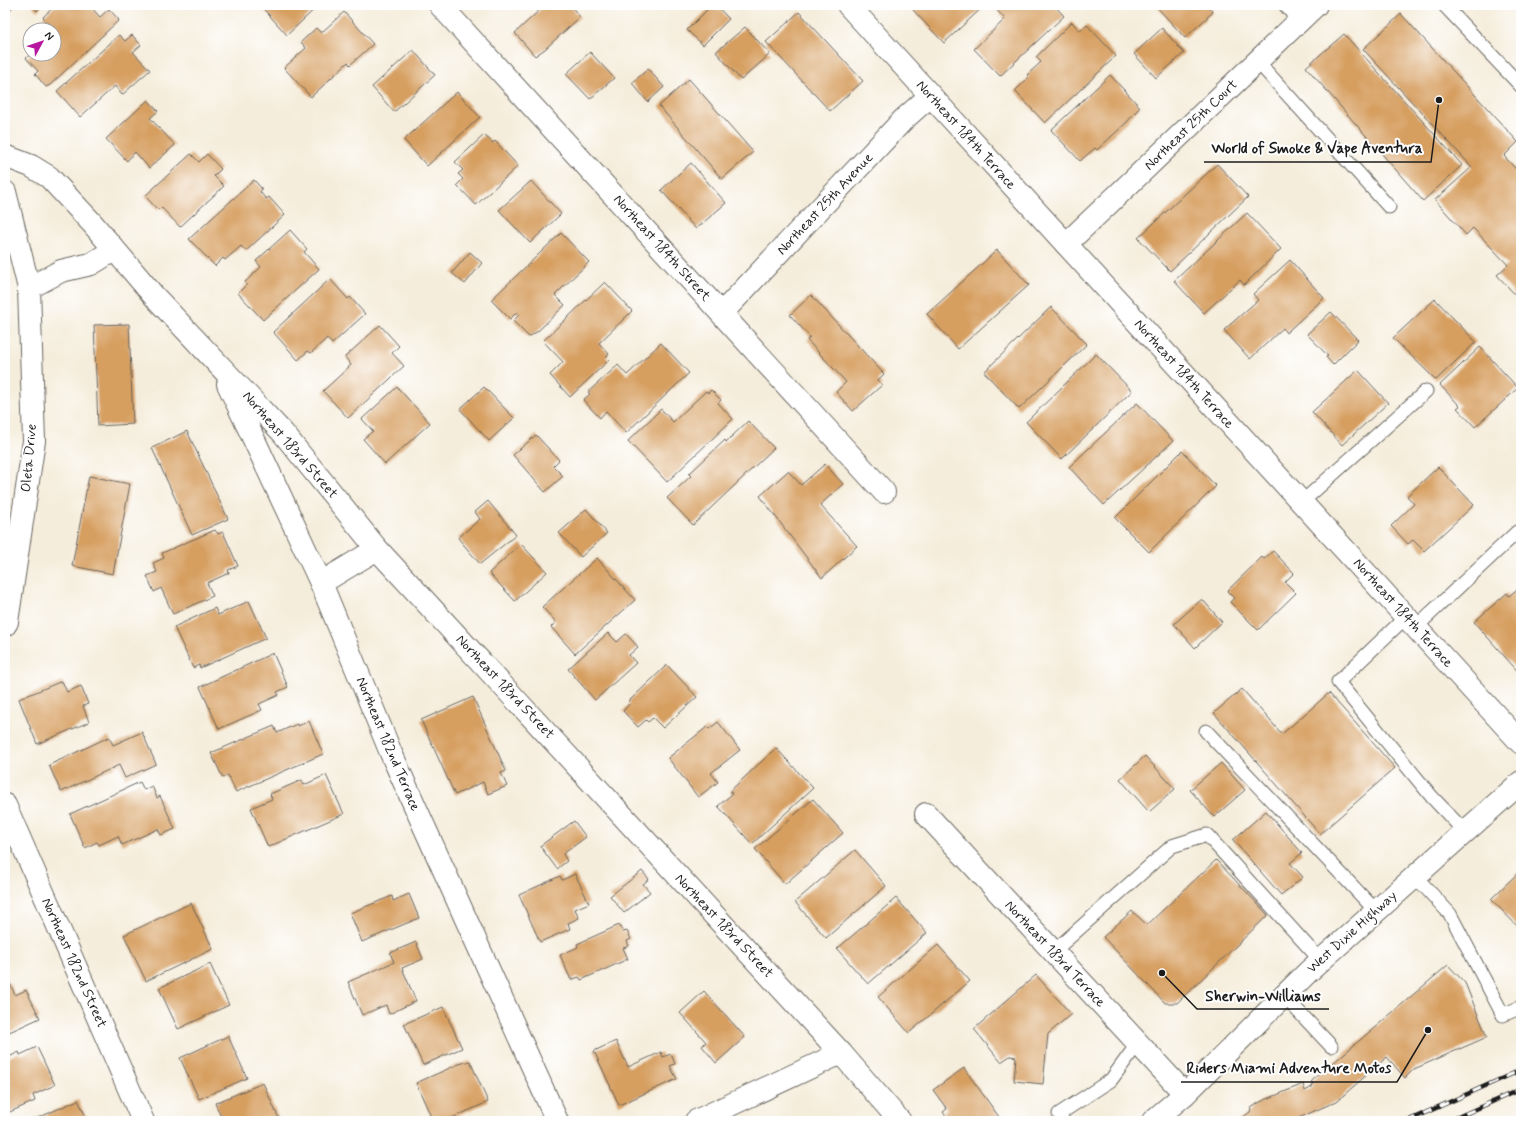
<svg xmlns="http://www.w3.org/2000/svg" width="1526" height="1126" font-family="Mynerve,sans-serif">
	<style>
		.building { fill: #d69e5e }
		.lines { fill: none; stroke-linecap: round; stroke-linejoin: round }
		.lane-casing { stroke: #68655f; stroke-width: 15 }
		.street-casing { stroke: #68655f; stroke-width: 24 }
		.secondary-casing { stroke: #68655f; stroke-width: 24 }
		.lane { stroke: #fff; stroke-width: 13 }
		.street { stroke: #fff; stroke-width: 22 }
		.secondary { stroke: #fff; stroke-width: 22 }
		.rail-casing { stroke: #1c1c1c; stroke-width: 4.5 }
		.rail { stroke: #fff; stroke-width: 3; stroke-dasharray: 9; stroke-linecap: butt }
		.labels { text-anchor: middle; dominant-baseline: central; stroke-width: 4; stroke-linejoin: round; paint-order: stroke }
		.street-label { font-size: 14px; fill: #1c1c1c; stroke: #fff }
		.leader { fill: none; stroke: #1c1c1c; stroke-width: 1.5 }
		.callout-dot { fill: #1c1c1c; stroke: #fff; stroke-width: 1.5 }
		.callout-label { font-size: 15px; text-anchor: middle; font-weight: bold; fill: #1c1c1c; stroke: #fff; stroke-width: 4; stroke-linejoin: round; paint-order: stroke }
	</style>
	<rect width="100%" height="100%" fill="#fff"/>
	<filter id="ink" filterUnits="userSpaceOnUse"><feTurbulence type="fractalNoise" baseFrequency=".025" numOctaves="2"/><feDisplacementMap in="SourceGraphic" scale="8" xChannelSelector="R" yChannelSelector="G"/><feConvolveMatrix kernelMatrix="1 2 1 2 8 2 1 2 1" color-interpolation-filters="sRGB"/></filter>
	<filter id="wash" filterUnits="userSpaceOnUse"><feTurbulence type="fractalNoise" baseFrequency=".012" numOctaves="4" result="noise"/><feDisplacementMap in="SourceGraphic" scale="16" xChannelSelector="R" yChannelSelector="G"/><feGaussianBlur stdDeviation="0.9" result="paint"/><feColorMatrix in="noise" values="0 0 0 0 0 0 0 0 0 0 0 0 0 0 0 0 0 1.4 0 .05"/><feComposite in="paint" operator="in"/></filter>
	<g filter="url(#wash)">
		<rect width="100%" height="100%" fill="#f5eddb"/>
		<g id="blocks">
			<g class="building">
				<polygon points="5,5 15,5 5,14"/>
				<polygon points="32,5 43,5 37,11"/>
				<polygon points="56,5 91,5 90,6 100,17 109,9 119,20 50,85 46,87 35,74 38,71 26,58 31,54 54,54 54,33 56,31 43,17"/>
				<polygon points="260,5 319,5 287,35"/>
				<polygon points="545,5 570,5 580,17 545,49 535,56 515,33"/>
				<polygon points="712,5 716,5 729,19 703,45 687,30"/>
				<polygon points="918,5 985,5 944,43 913,10"/>
				<polygon points="996,5 1054,5 1064,16 1000,76 974,49 1005,19 994,7"/>
				<polygon points="1155,5 1207,5 1213,12 1185,38"/>
				<polygon points="344,12 373,44 350,65 348,62 311,97 284,68 306,48 301,42 316,28 321,33"/>
				<polygon points="799,12 863,81 830,111 766,42"/>
				<polygon points="1401,14 1518,142 1504,156 1521,175 1520,300 1497,275 1508,265 1473,228 1466,235 1435,200 1472,167 1363,49"/>
				<polygon points="1072,22 1080,31 1087,25 1116,56 1045,123 1015,91 1029,77 1027,75 1041,62 1036,57"/>
				<polygon points="745,27 770,54 741,80 716,52"/>
				<polygon points="1162,28 1184,53 1156,78 1134,54"/>
				<polygon points="1344,34 1462,165 1423,201 1306,67"/>
				<polygon points="119,35 125,41 132,35 141,45 133,52 150,70 122,95 115,86 80,117 57,91"/>
				<polygon points="413,50 435,75 394,112 372,87"/>
				<polygon points="590,52 614,78 590,99 566,74"/>
				<polygon points="648,69 664,87 648,102 632,83"/>
				<polygon points="1110,75 1140,107 1127,122 1097,150 1095,148 1080,161 1051,130"/>
				<polygon points="689,79 753,152 722,179 659,106"/>
				<polygon points="457,92 480,117 427,166 404,140"/>
				<polygon points="148,100 158,111 150,118 175,145 149,168 135,152 127,161 106,139"/>
				<polygon points="484,135 493,143 495,141 518,166 476,205 457,185 463,179 458,174 463,170 455,162"/>
				<polygon points="191,154 199,162 207,154 221,169 214,176 224,186 180,227 161,207 158,210 145,196"/>
				<polygon points="691,163 726,203 696,229 661,190"/>
				<polygon points="1217,164 1248,197 1170,271 1138,238"/>
				<polygon points="254,180 262,189 260,192 266,199 269,197 285,215 246,251 241,246 225,260 223,258 215,266 189,239"/>
				<polygon points="531,181 561,214 530,243 499,210"/>
				<polygon points="1247,213 1281,249 1244,285 1240,280 1204,313 1174,281"/>
				<polygon points="290,230 307,249 304,252 319,269 263,320 238,293 247,284 245,282 261,267 256,261"/>
				<polygon points="561,233 589,262 555,295 565,305 538,331 529,337 513,321 519,315 517,312 510,319 491,300"/>
				<polygon points="997,250 1029,285 958,349 927,314"/>
				<polygon points="470,252 482,263 465,284 452,273"/>
				<polygon points="1290,260 1324,298 1286,333 1283,328 1250,359 1224,330 1258,300 1253,294"/>
				<polygon points="330,279 348,299 350,297 365,314 332,344 327,338 311,353 308,351 298,360 273,332"/>
				<polygon points="605,282 632,311 599,343 609,354 606,357 609,360 570,397 550,375 563,362 543,341"/>
				<polygon points="811,295 884,374 878,380 882,385 853,411 836,392 846,382 807,340 810,337 790,315"/>
				<polygon points="1435,299 1476,342 1436,380 1393,338"/>
				<polygon points="1051,307 1087,344 1019,409 984,372"/>
				<polygon points="1331,312 1358,340 1333,365 1326,357 1328,356 1307,334"/>
				<polygon points="129,324 133,424 98,426 94,325"/>
				<polygon points="380,325 399,346 392,353 404,366 348,418 323,391 351,365 345,357"/>
				<polygon points="661,343 689,373 626,433 606,411 600,418 583,400 590,394 588,392 618,365 627,375"/>
				<polygon points="1480,347 1518,388 1475,427 1457,408 1460,406 1440,385"/>
				<polygon points="1096,354 1132,391 1062,459 1026,422"/>
				<polygon points="1358,370 1388,403 1342,445 1312,412"/>
				<polygon points="397,387 430,423 385,464 363,439 373,431 362,419"/>
				<polygon points="484,387 514,418 489,441 460,409"/>
				<polygon points="711,390 721,400 718,403 733,419 667,482 628,441 661,409 673,422 706,391 708,393"/>
				<polygon points="1137,403 1173,441 1104,505 1069,467"/>
				<polygon points="748,421 774,448 693,525 667,498 691,476 689,474 725,440 726,442"/>
				<polygon points="187,431 228,519 192,535 152,448"/>
				<polygon points="536,435 559,460 553,466 563,476 545,492 513,455"/>
				<polygon points="1182,451 1216,486 1149,552 1115,518"/>
				<polygon points="825,464 843,484 820,505 857,546 822,578 760,496 788,471 801,485"/>
				<polygon points="1438,467 1474,505 1424,551 1413,540 1408,544 1391,526 1414,504 1407,496"/>
				<polygon points="89,476 130,484 113,574 72,566"/>
				<polygon points="488,501 516,535 480,564 458,538 480,519 475,512"/>
				<polygon points="586,509 607,533 581,557 559,533"/>
				<polygon points="215,530 218,534 223,532 238,566 228,570 229,573 207,583 213,596 173,614 161,588 154,592 147,576 157,572 153,563 164,558 162,553"/>
				<polygon points="521,544 547,572 515,601 489,573"/>
				<polygon points="1273,551 1294,573 1285,582 1296,593 1258,630 1230,602 1234,598 1227,591 1262,557 1264,559"/>
				<polygon points="597,558 635,600 575,654 551,627 556,622 542,607"/>
				<polygon points="1521,586 1521,675 1474,622 1507,593 1509,596"/>
				<polygon points="1202,599 1222,622 1195,648 1174,624"/>
				<polygon points="249,601 266,638 200,668 199,665 193,668 174,627 215,608 218,615"/>
				<polygon points="608,633 617,642 626,634 638,647 629,655 636,663 595,700 568,669"/>
				<polygon points="273,653 288,687 277,692 279,695 259,704 262,710 219,729 200,687"/>
				<polygon points="667,665 697,697 663,728 653,718 648,722 646,720 638,727 623,711 630,703 629,701"/>
				<polygon points="62,681 67,692 81,686 88,704 83,706 89,722 37,744 19,699"/>
				<polygon points="1242,689 1282,734 1329,693 1395,768 1320,834 1214,713"/>
				<polygon points="473,697 506,771 501,773 507,786 488,794 483,782 455,795 421,720"/>
				<polygon points="309,721 323,754 236,792 228,775 223,778 211,753 274,726 277,733 297,724 298,726"/>
				<polygon points="718,722 740,750 711,773 718,782 698,797 668,758 707,727 709,729"/>
				<polygon points="142,732 156,764 125,778 119,765 61,792 49,765 109,737 113,745"/>
				<polygon points="776,748 813,788 752,844 718,806 732,794 730,791"/>
				<polygon points="1145,756 1175,789 1149,812 1120,779"/>
				<polygon points="1221,763 1245,790 1214,817 1190,790"/>
				<polygon points="326,775 344,814 268,847 251,808 272,799 270,794 302,780 304,785"/>
				<polygon points="140,782 144,790 152,786 157,798 160,796 175,829 161,835 158,829 122,845 118,836 99,845 97,842 85,848 70,814"/>
				<polygon points="813,799 843,833 785,884 755,849"/>
				<polygon points="1266,811 1302,853 1290,863 1303,877 1281,895 1233,840"/>
				<polygon points="574,821 586,837 563,854 567,861 557,869 540,846"/>
				<polygon points="855,850 886,886 826,938 795,902"/>
				<polygon points="1216,860 1268,915 1177,1003 1165,1003 1103,937 1132,911 1147,925"/>
				<polygon points="1521,870 1521,930 1491,899"/>
				<polygon points="642,871 649,879 643,884 650,892 624,913 610,896"/>
				<polygon points="575,874 589,903 575,909 579,918 568,923 570,929 540,942 519,895 560,876 562,880"/>
				<polygon points="409,894 419,918 362,942 350,913 392,896 393,901"/>
				<polygon points="896,898 927,933 868,984 837,949"/>
				<polygon points="191,903 213,949 146,981 124,935"/>
				<polygon points="619,925 623,932 627,931 631,939 627,941 629,946 623,948 628,959 581,980 579,977 571,980 560,955 578,947 577,944"/>
				<polygon points="416,942 423,959 402,968 416,1001 389,1014 386,1005 362,1015 348,982 394,962 390,953"/>
				<polygon points="938,945 970,981 909,1033 878,997"/>
				<polygon points="210,964 229,1005 178,1029 159,988"/>
				<polygon points="1448,965 1465,983 1487,1037 1414,1069 1405,1078 1387,1057 1337,1101 1292,1121 1238,1121 1250,1112 1251,1108 1260,1102 1303,1084 1305,1091 1312,1087 1313,1083 1311,1082 1325,1067 1326,1069"/>
				<polygon points="1036,975 1071,1014 1048,1034 1043,1084 1014,1081 1016,1057 1010,1056 1001,1062 974,1029"/>
				<polygon points="10,983 15,995 26,990 40,1018 5,1034 5,985"/>
				<polygon points="704,991 745,1037 716,1063 702,1046 706,1042 680,1013"/>
				<polygon points="443,1007 462,1048 423,1065 404,1024"/>
				<polygon points="228,1036 247,1078 199,1099 180,1058"/>
				<polygon points="616,1041 628,1067 661,1052 663,1057 671,1054 675,1064 670,1066 677,1079 619,1105 594,1051"/>
				<polygon points="37,1047 55,1085 33,1095 35,1101 5,1114 5,1059 19,1052 20,1055"/>
				<polygon points="470,1061 488,1102 445,1121 433,1121 416,1083 459,1064"/>
				<polygon points="964,1068 1002,1121 950,1121 943,1112 947,1109 933,1090"/>
				<polygon points="263,1083 280,1121 223,1121 215,1103"/>
				<polygon points="78,1100 88,1121 31,1121"/>
			</g>
		</g>
	</g>
	<g filter="url(#ink)">
		<use href="#blocks" fill-opacity="0" stroke="#68655f" stroke-width="1"/>
		<g class="lines">
			<g class="lane-casing">
				<g id="lane">
					<polyline points="1285,5 1299,21"/>
					<polyline points="1444,5 1521,86"/>
					<polyline points="1257,61 1389,207"/>
					<polyline points="1302,502 1426,391"/>
					<polyline points="1406,617 1338,682 1432,797 1465,832"/>
					<polyline points="1416,627 1517,532"/>
					<polyline points="1206,731 1376,911"/>
					<polyline points="1415,876 1450,914 1503,1015 1521,1007"/>
					<polyline points="1053,952 1172,846 1207,835 1321,961"/>
					<polyline points="1284,996 1331,1046"/>
					<polyline points="1063,1121 1059,1114 1111,1080 1138,1043"/>
				</g>
			</g>
			<g class="street-casing">
				<g id="street">
					<polyline points="440,5 884,492"/>
					<polyline points="848,5 1521,743"/>
					<polyline points="5,156 31,166 49,177 92,223 154,296 283,433 377,549 841,1053 900,1121"/>
					<polyline points="5,192 29,288 34,441 7,622 5,625"/>
					<polyline points="1066,244 1126,187 1316,5"/>
					<polyline points="29,288 61,271 91,264 114,250"/>
					<polyline points="722,313 903,120 930,96"/>
					<polyline points="228,384 321,583 391,753 557,1121"/>
					<polyline points="321,583 377,549"/>
					<polyline points="5,805 143,1121"/>
					<polyline points="926,814 1185,1094"/>
					<polyline points="696,1121 841,1053"/>
				</g>
			</g>
			<g class="secondary-casing">
				<polyline id="secondary" points="1153,1121 1185,1094 1308,972 1521,782"/>
			</g>
			<use href="#lane" class="lane"/>
			<use href="#street" class="street"/>
			<use href="#secondary" class="secondary"/>
			<g class="rail-casing">
				<g id="rail">
					<polyline points="1407,1121 1521,1070"/>
					<polyline points="1449,1121 1521,1089"/>
				</g>
			</g>
			<use href="#rail" class="rail"/>
		</g>
	</g>
	<g class="labels">
		<g class="street-label">
			<text transform="translate(1191 125) rotate(-44)">Northeast 25th Court</text>
			<text transform="translate(966 135) rotate(48)">Northeast 184th Terrace</text>
			<text transform="translate(825 204) rotate(-47)">Northeast 25th Avenue</text>
			<text transform="translate(662 248) rotate(48)">Northeast 184th Street</text>
			<text transform="translate(1184 374) rotate(48)">Northeast 184th Terrace</text>
			<text transform="translate(290 445) rotate(49)">Northeast 183rd Street</text>
			<text transform="translate(29 458) rotate(-85)">Oleta Drive</text>
			<text transform="translate(1403 613) rotate(48)">Northeast 184th Terrace</text>
			<text transform="translate(505 687) rotate(47)">Northeast 183rd Street</text>
			<text transform="translate(388 744) rotate(67)">Northeast 182nd Terrace</text>
			<text transform="translate(724 926) rotate(47)">Northeast 183rd Street</text>
			<text transform="translate(1352 932) rotate(-42)">West Dixie Highway</text>
			<text transform="translate(1055 954) rotate(47)">Northeast 183rd Terrace</text>
			<text transform="translate(74 963) rotate(66)">Northeast 182nd Street</text>
		</g>
	</g>
	<path class="leader" d="M1439 100L1431 162H1204M1162 973L1197 1009H1329M1428 1030L1397 1082H1181"/>
	<g class="callout-dot">
		<circle cx="1439" cy="100" r="4"/>
		<circle cx="1162" cy="973" r="4"/>
		<circle cx="1428" cy="1030" r="4"/>
	</g>
	<g class="callout-label">
		<text x="1317" y="153">World of Smoke &amp; Vape Aventura</text>
		<text x="1263" y="1001">Sherwin-Williams</text>
		<text x="1289" y="1073">Riders Miami Adventure Motos</text>
	</g>
	<rect width="1526" height="1126" fill="none" stroke="#fff" stroke-width="20"/>
	<g transform="translate(42 42) rotate(50)"><circle r="19" fill="#ffffff" stroke="#a4a4a4"/>
	<path d="M0-3L7 15L0 10L-7 15Z" fill="#b5179e"/>
	<text y="-6" font-size="11" font-weight="bold" text-anchor="middle" fill="#1c1c1c">N</text>
	</g>
</svg>
